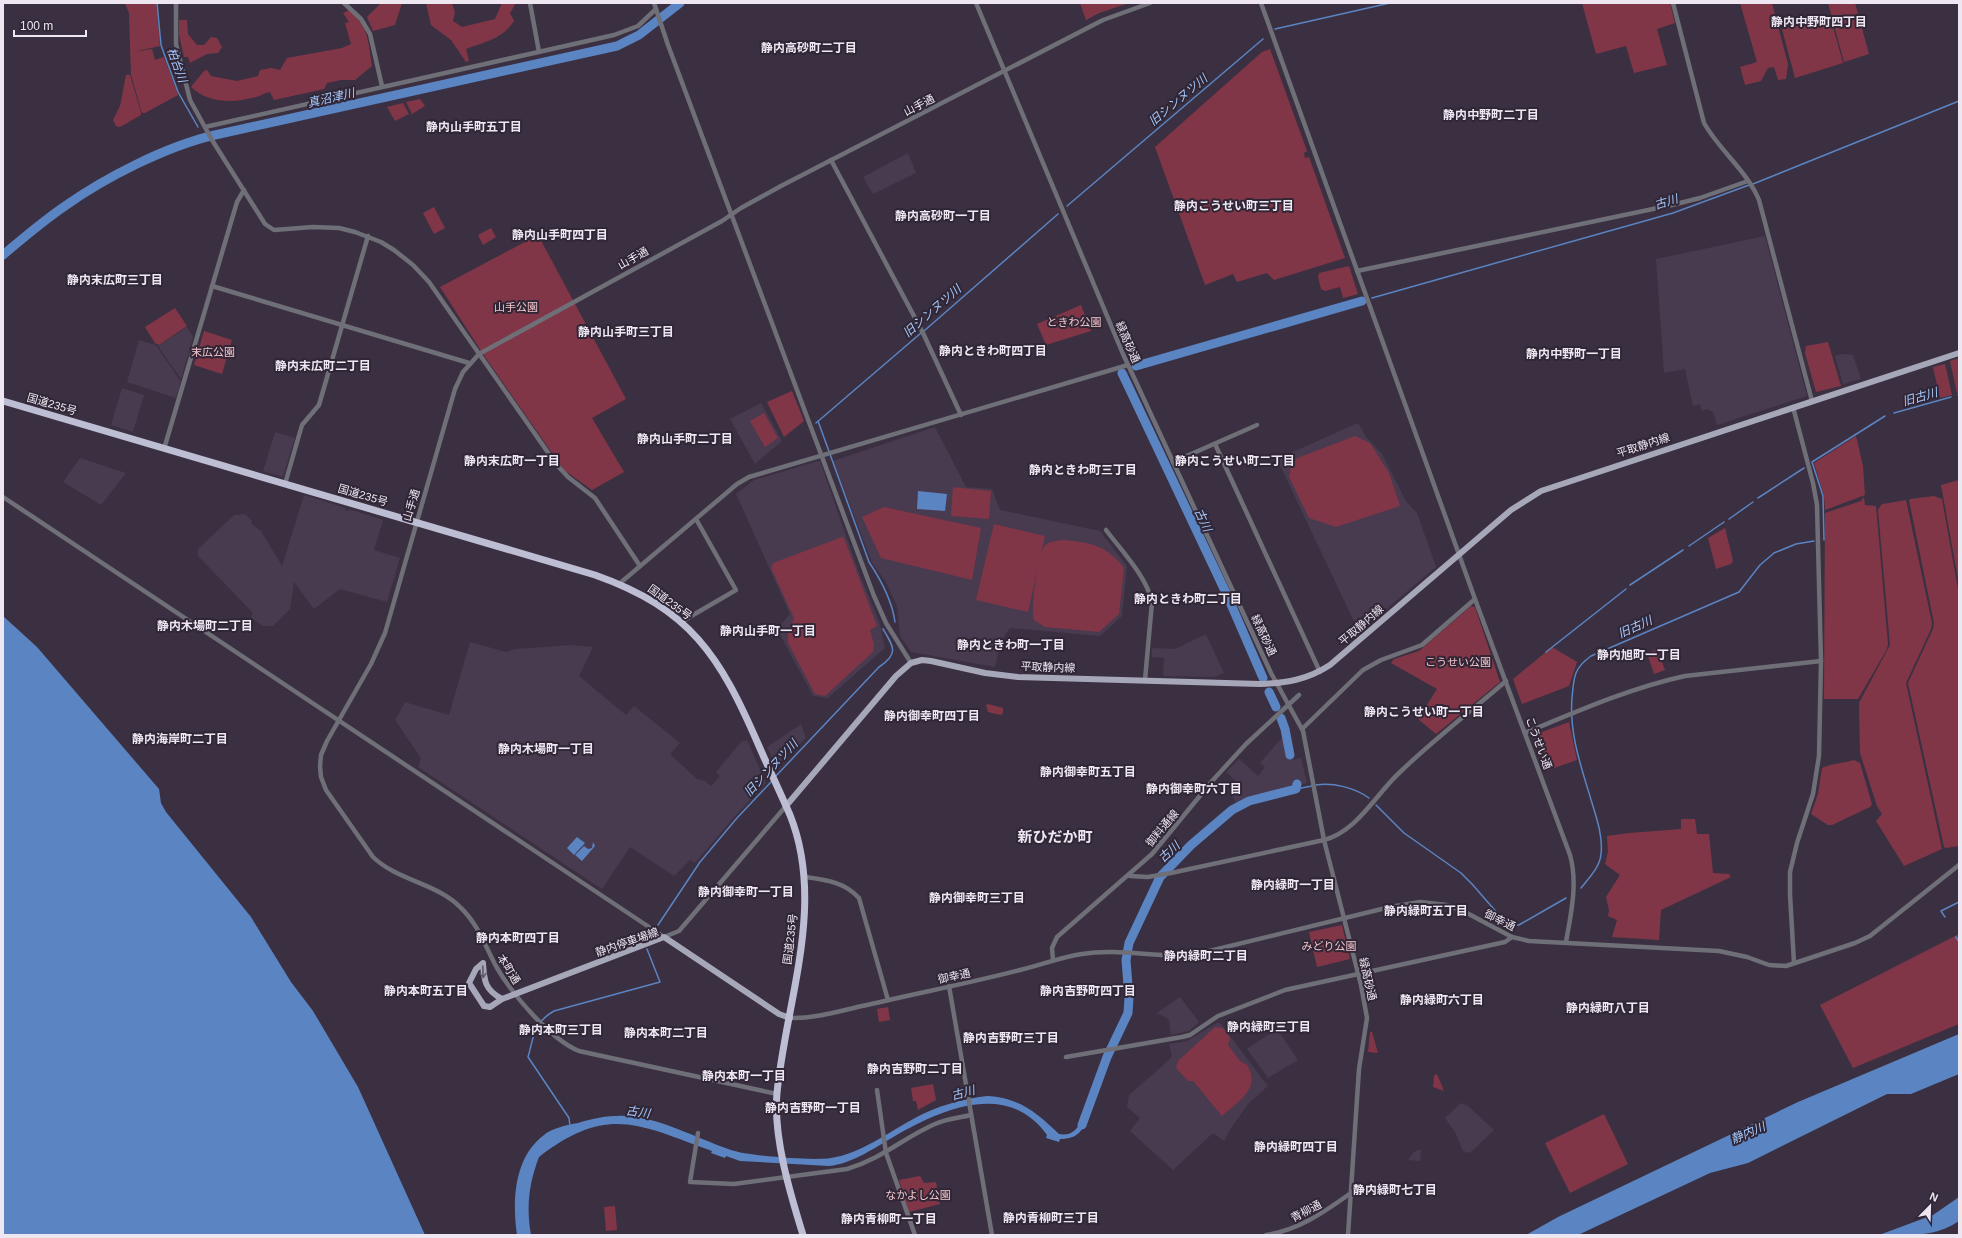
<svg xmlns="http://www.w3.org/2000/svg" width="1962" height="1238" font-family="Helvetica,'Noto Sans JP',sans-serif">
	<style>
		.built { fill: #483a4f }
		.green { fill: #813647 }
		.water { fill: #5b84c3 }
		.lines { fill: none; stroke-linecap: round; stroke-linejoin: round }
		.stream { stroke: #5b84c3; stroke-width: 1.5 }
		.river { stroke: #5b84c3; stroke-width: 9 }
		.minor { stroke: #6f6f78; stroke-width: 4.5 }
		.major { stroke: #a7a7ba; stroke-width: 6 }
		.highway { stroke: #bdbdd4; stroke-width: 7 }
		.oneway { stroke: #605a6b }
		.labels { text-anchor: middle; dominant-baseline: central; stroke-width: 4; stroke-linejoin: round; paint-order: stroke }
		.street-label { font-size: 11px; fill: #eee7f2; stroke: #302636 }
		.park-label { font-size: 11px; fill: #f4c5cc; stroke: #302636 }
		.neighbourhood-label { font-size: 12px; font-weight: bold; fill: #eee7f2; stroke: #302636 }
		.water-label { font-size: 12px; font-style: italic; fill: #a7cafd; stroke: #302636 }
		.district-label { font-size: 15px; font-weight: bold; fill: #eee7f2; stroke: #302636 }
	</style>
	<rect width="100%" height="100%" fill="#3b3041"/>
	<g class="built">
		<polygon points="908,153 916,173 873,194 863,177"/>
		<polygon points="1765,236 1807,396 1717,425 1713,412 1707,409 1702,411 1700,404 1693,406 1685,369 1664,373 1656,259"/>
		<polygon points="187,327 193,337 181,379 158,346"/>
		<polygon points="139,340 156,345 181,382 176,398 127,382"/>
		<polygon points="1842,354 1853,355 1861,379 1843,384 1835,356"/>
		<polygon points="122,388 144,395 133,432 111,425"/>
		<polygon points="761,403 782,441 755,464 730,419"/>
		<polygon points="1358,423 1367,438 1382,454 1406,501 1417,513 1436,567 1359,632 1277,459"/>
		<polygon points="935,427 966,487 992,489 1000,510 1100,531 1127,566 1122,616 1100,636 1010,628 1001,641 995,667 911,652 900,636 897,606 886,582 872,563 833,461"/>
		<polygon points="275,432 295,438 283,477 263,471"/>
		<polygon points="80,458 126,473 101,505 63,482"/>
		<polygon points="818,461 820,461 859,573 880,624 885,648 828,698 813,696 777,629 790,614 736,494 754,480"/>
		<polygon points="304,495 346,508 345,510 348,511 349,509 383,520 374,550 400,558 387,602 340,589 314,609 294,582 290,609 273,626 263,626 251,618 253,613 198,556 198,549 234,515 245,514 252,521 251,523 254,526 261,531 282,566"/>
		<polygon points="1206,634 1224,673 1215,677 1163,676 1164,658 1152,657 1152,648 1175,649"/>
		<polygon points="470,642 506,652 515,649 572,645 593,647 579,676 626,715 634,706 680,743 670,754 697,779 705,781 711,786 720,776 716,772 741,742 747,740 766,783 735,816 695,863 690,860 674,876 630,847 602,889 418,767 421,758 395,720 405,702 449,715"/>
		<polygon points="801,724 806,738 776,766 767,747"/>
		<polygon points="1285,734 1290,760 1301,758 1307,783 1237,804 1230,793 1239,784 1226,772 1239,759 1258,776 1265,767 1260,763"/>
		<polygon points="1180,997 1199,1022 1189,1031 1171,1035 1169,1019 1157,1013"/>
		<polygon points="1217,1023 1220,1023 1268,1086 1248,1104 1231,1128 1224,1141 1213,1133 1173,1170 1130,1131 1140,1118 1127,1107 1129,1095 1168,1061 1172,1056 1169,1044 1187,1041"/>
		<polygon points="1277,1029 1298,1060 1268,1078 1247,1049"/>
		<polygon points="1461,1103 1468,1106 1494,1130 1470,1153 1463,1151 1455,1132 1445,1118"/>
		<polygon points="1418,1150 1421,1150 1420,1161 1408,1160 1413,1153"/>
	</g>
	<g class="green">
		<polygon points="125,3 156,3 160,46 133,52 152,49 155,60 164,57 178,95 145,113 142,113 131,75 129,13"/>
		<polygon points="381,3 402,3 395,25 373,31 367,17"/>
		<path d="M 426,3 L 452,3 L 455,12 L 453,21 L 462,27 L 495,19 L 502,3 L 516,3 L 510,13 L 514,21 C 501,40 486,41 466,49 L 469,61 L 466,62 L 451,40 L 431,25 Z"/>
		<polygon points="1080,3 1129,3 1099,13 1086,20"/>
		<polygon points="1582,3 1670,3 1675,23 1657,29 1667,65 1634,73 1626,46 1596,54"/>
		<polygon points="1740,3 1772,3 1788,64 1786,79 1778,80 1774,67 1768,68 1761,81 1745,85 1740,67 1757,62"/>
		<polygon points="1828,3 1855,3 1869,54 1844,62"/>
		<path d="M 349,10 C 369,28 368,40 372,66 L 355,80 L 341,80 L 327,83 L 324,89 L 274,100 L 270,92 C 264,93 261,96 256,97 C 234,103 209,104 191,87 L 204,71 L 207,70 L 211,76 L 237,81 L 258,76 L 260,70 L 271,68 L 280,70 L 287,58 L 342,48 L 351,44 L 345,23 L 349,22 L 343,13 Z"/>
		<polygon points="1830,16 1843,63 1795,78 1782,29"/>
		<polygon points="179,20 187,20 188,34 197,45 204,45 211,37 217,38 222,47 218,53 207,54 190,63 188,57 184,57 179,35"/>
		<polygon points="1270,49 1307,151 1304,153 1305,158 1309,157 1345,258 1274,280 1267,273 1237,282 1233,274 1205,285 1155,147 1262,52"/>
		<polygon points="126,75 130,75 141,112 141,115 120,127 116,126 113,120 120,106"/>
		<polygon points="420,99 425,106 412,114 406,102"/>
		<polygon points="403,103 409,114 395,121 387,107"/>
		<polygon points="434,207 445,228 434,234 423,213"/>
		<polygon points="491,228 496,237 483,245 478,235"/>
		<polygon points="538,235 626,399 592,418 624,472 592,490 564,470 485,357 440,287"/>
		<polygon points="1349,266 1358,294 1343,298 1340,287 1325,291 1321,289 1318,277 1319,273"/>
		<polygon points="1081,305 1091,331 1046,345 1037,324"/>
		<polygon points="175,308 187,326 159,345 155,343 145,327"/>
		<polygon points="204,331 232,340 222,374 194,365"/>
		<polygon points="1828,342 1841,386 1816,392 1805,353 1806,346"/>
		<polygon points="1959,358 1959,393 1957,393 1950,361"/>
		<polygon points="1945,364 1952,395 1940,398 1933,367"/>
		<polygon points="792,391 804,421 784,437 767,402"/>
		<polygon points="764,413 778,438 765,447 750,421"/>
		<polygon points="1355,436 1370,443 1389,473 1400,506 1336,527 1309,518 1289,477 1291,467 1297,458"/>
		<polygon points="1856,436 1863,466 1865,495 1825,510 1824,496 1814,463"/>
		<polygon points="1959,480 1959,584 1941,485"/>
		<polygon points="953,487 991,491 989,519 951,516"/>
		<polygon points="1934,496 1942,499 1959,595 1959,846 1946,848 1944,847 1908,683 1933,629 1934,623 1909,500 1910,499"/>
		<polygon points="1864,497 1865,505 1876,506 1888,644 1887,649 1858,699 1824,699 1825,513 1861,501"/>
		<polygon points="1906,500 1932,623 1931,629 1906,683 1942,849 1904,866 1876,821 1882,814 1877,806 1860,753 1859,703 1890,645 1878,510 1881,505 1883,504"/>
		<polygon points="884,507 981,528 972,580 881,558 862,517"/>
		<polygon points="994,524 1045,536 1028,612 976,600"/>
		<polygon points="1725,528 1733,561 1731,564 1716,569 1708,538"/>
		<polygon points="842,537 844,538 877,626 870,630 874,644 873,652 825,696 815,694 788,643 788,633 794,618 771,568 773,563"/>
		<path d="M 1063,540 C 1090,542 1108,546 1124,568 L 1119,614 L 1099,632 L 1045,627 L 1034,620 C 1030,610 1038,557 1043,548 C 1047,541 1056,541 1063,540 Z"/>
		<polygon points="1471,606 1475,607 1500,682 1436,734 1418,719 1437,689 1391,663 1394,659 1419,651"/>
		<polygon points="1552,647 1577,662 1569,686 1522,704 1513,679"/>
		<polygon points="1657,649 1665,670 1654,674 1647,653"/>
		<polygon points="988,704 1003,708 1003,713 1001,715 988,712 986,705"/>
		<polygon points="1569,722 1577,760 1546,771 1534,735"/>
		<path d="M 1854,760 L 1860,763 L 1872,804 L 1870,807 L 1832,825 L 1828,825 L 1811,814 L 1818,794 L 1822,768 C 1830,764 1844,763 1854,760 Z"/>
		<polygon points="1681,819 1695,819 1697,834 1709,834 1713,873 1729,874 1731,877 1661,910 1659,940 1612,937 1617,920 1608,916 1609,910 1606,897 1620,875 1605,864 1608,852 1607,836 1629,833 1681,829"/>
		<polygon points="1342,925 1350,959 1317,967 1309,932"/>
		<polygon points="1959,934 1959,1024 1853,1068 1820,1005"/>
		<polygon points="888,1007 890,1020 879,1022 877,1009"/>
		<path d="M 1215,1027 L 1223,1028 L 1230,1038 L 1228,1045 L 1240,1061 L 1247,1065 C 1262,1089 1237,1102 1222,1116 L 1193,1081 L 1188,1081 L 1176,1068 L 1178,1061 Z"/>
		<polygon points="1370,1032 1372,1032 1378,1053 1368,1052"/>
		<polygon points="1437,1074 1444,1091 1433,1087 1434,1076"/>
		<polygon points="933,1084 936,1100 918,1110 916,1101 913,1101 911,1088"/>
		<polygon points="1604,1114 1628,1164 1570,1193 1545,1143"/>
		<polygon points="920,1176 924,1183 936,1182 940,1204 909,1212 899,1180"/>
		<polygon points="615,1206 617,1230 606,1231 604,1207"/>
	</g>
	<g class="water">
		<polygon points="918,491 947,494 945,511 917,509"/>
		<polygon points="3,616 37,647 159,789 161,803 166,812 251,917 291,982 313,1011 358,1087 425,1235 3,1235"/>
		<polygon points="577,837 585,843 574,855 567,848"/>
		<polygon points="593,842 595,846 582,861 575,855 584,846 588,849 592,848"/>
		<polygon points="1959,1034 1959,1074 1911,1094 1887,1094 1748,1163 1710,1173 1578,1235 1526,1235 1558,1217 1798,1102"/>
		<path d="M 987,1096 C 1020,1098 1036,1112 1059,1134 C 1075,1137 1080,1125 1085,1112 L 1089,1114 C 1083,1130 1079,1139 1060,1139 L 1059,1142 L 1046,1138 L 1047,1135 C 1008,1080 942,1109 895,1136 C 876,1147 852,1164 829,1166 L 740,1161 L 726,1156 L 725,1158 L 711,1153 L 712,1151 C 639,1125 608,1104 539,1157 C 529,1183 526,1207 531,1235 L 517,1235 C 512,1201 514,1157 544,1135 C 552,1128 567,1125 578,1123 C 598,1117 616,1114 637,1117 C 667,1122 702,1140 731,1150 C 748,1156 813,1161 831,1158 C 860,1154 889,1132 915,1118 C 937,1106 962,1099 987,1096 Z"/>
		<path d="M 1959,1197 L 1959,1221 C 1934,1238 1909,1235 1879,1235 L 1933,1215 Z"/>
	</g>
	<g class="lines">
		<g class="stream">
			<polyline points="157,3 161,45 178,92 198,127"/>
			<polyline points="1275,29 1390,3"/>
			<polyline points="202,135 203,138"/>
			<polyline points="1753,184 1959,101"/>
			<polyline points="1067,206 1263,39"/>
			<polyline points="1372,298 1673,213 1749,185"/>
			<polyline points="924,331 1058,214"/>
			<polyline points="1958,395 1959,395"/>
			<polyline points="1894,413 1951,397"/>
			<path d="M 818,421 L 869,562 C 881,580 892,600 895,622"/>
			<polyline points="816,423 921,333"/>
			<polyline points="1758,498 1804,468"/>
			<polyline points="1729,519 1753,502"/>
			<polyline points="1824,540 1823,496 1812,462 1885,416"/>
			<polyline points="1689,546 1724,522"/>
			<polyline points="1630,585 1683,550"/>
			<polyline points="1546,652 1626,589"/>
			<path d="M 775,777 L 879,667 C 899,654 894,647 883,629"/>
			<path d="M 1316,785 C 1333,782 1355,788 1369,798"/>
			<polyline points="1296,789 1312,786"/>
			<polyline points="1376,805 1404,833 1461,873 1472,884 1506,923 1512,925 1519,925 1566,898"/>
			<path d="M 1581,888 C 1589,878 1600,867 1601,854 C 1603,837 1597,819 1592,803 C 1582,769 1569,735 1572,698 C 1574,678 1573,669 1591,656 L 1739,592 L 1760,565 L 1774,553 L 1796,544 L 1814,541"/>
			<polyline points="1945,917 1941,911 1959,902"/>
			<polyline points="658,925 700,862 737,818 771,782"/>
			<polyline points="1956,937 1959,942"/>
			<path d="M 570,1126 L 569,1118 L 528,1057 C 534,1036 533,1023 554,1011 L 660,982 L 647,949"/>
		</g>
		<g class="river">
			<path d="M 3,255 C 23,238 43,221 65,206 C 106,177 167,146 215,135 L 617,46 L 639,35 L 680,3"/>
			<polyline points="1136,366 1362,301"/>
			<polyline points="1122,373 1227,595 1263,678"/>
			<polyline points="1269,692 1276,707"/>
			<polyline points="1281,718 1285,729 1290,755"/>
			<polyline points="1082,1125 1107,1057 1128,1013 1129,998 1126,960 1129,943 1160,877 1191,845 1232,810 1249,801 1296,789 1297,784"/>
		</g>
		<g class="minor">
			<polyline points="176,3 176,44 190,100 212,140 265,224 274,230 313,227 339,228 355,232 381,242 394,250 413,265 429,282 556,464 568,477 595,498 640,566"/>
			<polyline points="344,3 361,19 370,34 382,86"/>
			<polyline points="530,3 539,52"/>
			<polyline points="654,3 668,45 874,596 886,623 911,663"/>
			<polyline points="976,3 1123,354 1271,673 1303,731 1324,840 1361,985 1367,1018 1359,1069 1348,1235"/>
			<path d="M 1261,3 L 1475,599 L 1570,855 C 1578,883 1571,914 1566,942"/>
			<path d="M 1673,3 L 1704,123 C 1720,151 1747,171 1759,200 L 1812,401"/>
			<polyline points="205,127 614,35 638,26 656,9"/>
			<polyline points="831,160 923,333 961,415"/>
			<polyline points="1357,271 1672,205 1700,198 1748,181"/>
			<polyline points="212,286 469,363"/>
			<polyline points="1793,407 1813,483 1817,505 1821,661 1819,756 1813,794 1797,843 1790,872 1790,895 1794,963"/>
			<polyline points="1215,444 1320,672"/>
			<polyline points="164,449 237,202 244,190"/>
			<polyline points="1173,462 1257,425"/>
			<polyline points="285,484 302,425 319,405 368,236"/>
			<polyline points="3,497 664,937 679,931 786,806"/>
			<path d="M 1106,530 C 1121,550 1147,577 1152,602 L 1145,680"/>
			<polyline points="619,584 737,484 749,477 1128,365"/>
			<polyline points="681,622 736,590 696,519"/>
			<polyline points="1302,729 1363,670 1381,660 1422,645 1475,599"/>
			<path d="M 1525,733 C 1578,711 1630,688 1685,676 L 1821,661"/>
			<path d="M 1130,876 L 1148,877 L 1171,873 L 1324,840 C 1356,832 1375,796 1398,774 C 1432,741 1470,712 1506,681"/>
			<path d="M 805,877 C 826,880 844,882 859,898 L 888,1000"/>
			<polyline points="1053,960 1052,948 1057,937 1152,854 1213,780 1246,744 1299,695"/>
			<polyline points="949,986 992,1235"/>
			<path d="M 790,1018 C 816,1019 842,1010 867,1005 C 918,993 970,983 1020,970 C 1041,965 1061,957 1082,954 C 1119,948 1156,958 1193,955 L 1390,907 L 1420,902 L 1447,905 L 1465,912 L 1512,937 L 1529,941 L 1719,951 L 1747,957 L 1769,965 L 1786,966 L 1855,943 L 1870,936 L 1959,865"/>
			<polyline points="1066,1057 1182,1037 1190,1035 1218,1016 1285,990 1505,942 1512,937"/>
			<polyline points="877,1090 886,1153 915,1235"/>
			<path d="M 777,1094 L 579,1051 C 550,1039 513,995 497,968 C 486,948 478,924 461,908 C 437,883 398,881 373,857 L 326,790 L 321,777 L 320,766 L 321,755 L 327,741 L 371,664 L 385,633 L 455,389 L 463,372 L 479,354 L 722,221 L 741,208 L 781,186 L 1103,20 L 1150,3"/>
			<path d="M 698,1133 L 690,1182 L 734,1184 L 847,1169 C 883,1158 903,1138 935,1124 C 946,1119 959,1118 971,1115"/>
			<path d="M 1266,1235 C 1299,1230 1324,1212 1351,1193"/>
		</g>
		<g class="major">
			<path d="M 786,806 L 896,676 L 911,663 L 922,660 L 931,661 L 985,673 L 1018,677 L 1260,684 C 1286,683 1307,680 1330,665 L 1511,510 L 1541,491 L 1959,353"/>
			<path d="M 502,999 C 485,990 484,981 483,963 L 476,969 L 469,983 L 484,1006 L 490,1007 L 502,999 L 664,937 L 779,1014 L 790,1018"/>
		</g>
		<path class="highway" d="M 3,401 L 595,575 C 691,609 720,656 759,746 C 769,769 780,792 790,815 C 826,905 786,1001 777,1093 C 773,1137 790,1193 803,1235"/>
	</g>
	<defs><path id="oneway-shaft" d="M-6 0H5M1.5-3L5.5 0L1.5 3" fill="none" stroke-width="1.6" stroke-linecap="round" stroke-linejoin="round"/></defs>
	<use class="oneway" href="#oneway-shaft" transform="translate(483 972) rotate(88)"/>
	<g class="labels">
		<g class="street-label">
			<text transform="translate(919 105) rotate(-27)">山手通</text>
			<text transform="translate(633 258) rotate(-29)">山手通</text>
			<text transform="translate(1128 342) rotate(66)">緑高砂通</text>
			<text transform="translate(52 404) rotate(16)">国道235号</text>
			<text transform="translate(1643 445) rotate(-18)">平取静内線</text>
			<text transform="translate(363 495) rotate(16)">国道235号</text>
			<text transform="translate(411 505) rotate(-73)">山手通</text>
			<text transform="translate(670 602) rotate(36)">国道235号</text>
			<text transform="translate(1361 625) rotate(-41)">平取静内線</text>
			<text transform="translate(1264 635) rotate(65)">緑高砂通</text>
			<text transform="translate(1048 667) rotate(2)">平取静内線</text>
			<text transform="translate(1539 743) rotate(70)">こうせい通</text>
			<text transform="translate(1162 828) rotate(-50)">御料通線</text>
			<text transform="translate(1500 920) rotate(26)">御幸通</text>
			<text transform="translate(790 939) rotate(-83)">国道235号</text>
			<text transform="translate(627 942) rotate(-19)">静内停車場線</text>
			<text transform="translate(509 969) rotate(58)">本町通</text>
			<text transform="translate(954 976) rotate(-12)">御幸通</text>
			<text transform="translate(1368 979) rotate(77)">緑高砂通</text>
			<text transform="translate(1306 1211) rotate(-28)">青柳通</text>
		</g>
		<g class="park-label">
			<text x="516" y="307">山手公園</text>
			<text x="1074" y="322">ときわ公園</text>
			<text x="213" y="352">末広公園</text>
			<text x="1458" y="662">こうせい公園</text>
			<text x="1329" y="946">みどり公園</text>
			<text x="918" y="1195">なかよし公園</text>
		</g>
		<g class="neighbourhood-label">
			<text x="1819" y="22">静内中野町四丁目</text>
			<text x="809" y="48">静内高砂町二丁目</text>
			<text x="1491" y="115">静内中野町二丁目</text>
			<text x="474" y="127">静内山手町五丁目</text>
			<text x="1234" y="206">静内こうせい町三丁目</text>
			<text x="943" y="216">静内高砂町一丁目</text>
			<text x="560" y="235">静内山手町四丁目</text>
			<text x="115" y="280">静内末広町三丁目</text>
			<text x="626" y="332">静内山手町三丁目</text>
			<text x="993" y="351">静内ときわ町四丁目</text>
			<text x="1574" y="354">静内中野町一丁目</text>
			<text x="323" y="366">静内末広町二丁目</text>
			<text x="685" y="439">静内山手町二丁目</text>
			<text x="512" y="461">静内末広町一丁目</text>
			<text x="1235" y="461">静内こうせい町二丁目</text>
			<text x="1083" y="470">静内ときわ町三丁目</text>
			<text x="1188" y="599">静内ときわ町二丁目</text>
			<text x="205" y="626">静内木場町二丁目</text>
			<text x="768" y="631">静内山手町一丁目</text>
			<text x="1011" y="645">静内ときわ町一丁目</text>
			<text x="1639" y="655">静内旭町一丁目</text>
			<text x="1424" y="712">静内こうせい町一丁目</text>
			<text x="932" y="716">静内御幸町四丁目</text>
			<text x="180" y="739">静内海岸町二丁目</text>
			<text x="546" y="749">静内木場町一丁目</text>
			<text x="1088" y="772">静内御幸町五丁目</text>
			<text x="1194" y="789">静内御幸町六丁目</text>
			<text x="1293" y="885">静内緑町一丁目</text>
			<text x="746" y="892">静内御幸町一丁目</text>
			<text x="977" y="898">静内御幸町三丁目</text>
			<text x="1426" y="911">静内緑町五丁目</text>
			<text x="518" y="938">静内本町四丁目</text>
			<text x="1206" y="956">静内緑町二丁目</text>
			<text x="426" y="991">静内本町五丁目</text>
			<text x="1088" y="991">静内吉野町四丁目</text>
			<text x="1442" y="1000">静内緑町六丁目</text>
			<text x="1608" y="1008">静内緑町八丁目</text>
			<text x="1269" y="1027">静内緑町三丁目</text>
			<text x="561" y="1030">静内本町三丁目</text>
			<text x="666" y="1033">静内本町二丁目</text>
			<text x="1011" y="1038">静内吉野町三丁目</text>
			<text x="915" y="1069">静内吉野町二丁目</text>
			<text x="744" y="1076">静内本町一丁目</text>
			<text x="813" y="1108">静内吉野町一丁目</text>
			<text x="1296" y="1147">静内緑町四丁目</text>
			<text x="1395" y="1190">静内緑町七丁目</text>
			<text x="1051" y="1218">静内青柳町三丁目</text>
			<text x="889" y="1219">静内青柳町一丁目</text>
		</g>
		<g class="water-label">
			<text transform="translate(177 65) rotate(70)">柏台川</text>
			<text transform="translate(331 98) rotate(-13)">真沼津川</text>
			<text transform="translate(1178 100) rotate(-40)">旧シンヌツ川</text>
			<text transform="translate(1666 202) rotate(-17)">古川</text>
			<text transform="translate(932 311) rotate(-41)">旧シンヌツ川</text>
			<text transform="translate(1920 397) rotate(-16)">旧古川</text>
			<text transform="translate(1203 520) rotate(65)">古川</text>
			<text transform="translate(1635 627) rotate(-24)">旧古川</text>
			<text transform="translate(771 768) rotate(-47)">旧シンヌツ川</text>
			<text transform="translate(1169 852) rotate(-43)">古川</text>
			<text transform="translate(963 1093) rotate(-15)">古川</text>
			<text transform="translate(638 1112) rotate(8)">古川</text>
			<text transform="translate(1748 1133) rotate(-23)">静内川</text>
		</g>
		<g class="district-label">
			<text x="1055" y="836">新ひだか町</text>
		</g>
	</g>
	<rect width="1962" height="1238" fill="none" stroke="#eee7f2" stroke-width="8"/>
	<g transform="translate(1930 1206) rotate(23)" stroke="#302636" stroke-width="3" paint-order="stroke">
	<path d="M0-3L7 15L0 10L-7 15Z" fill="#eee7f2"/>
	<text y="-6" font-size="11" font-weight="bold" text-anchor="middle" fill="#eee7f2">N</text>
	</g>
	<path d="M14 30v6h72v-6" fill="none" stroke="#eee7f2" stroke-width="2"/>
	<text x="20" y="30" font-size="12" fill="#eee7f2" stroke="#302636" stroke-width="3" paint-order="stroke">100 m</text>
</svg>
